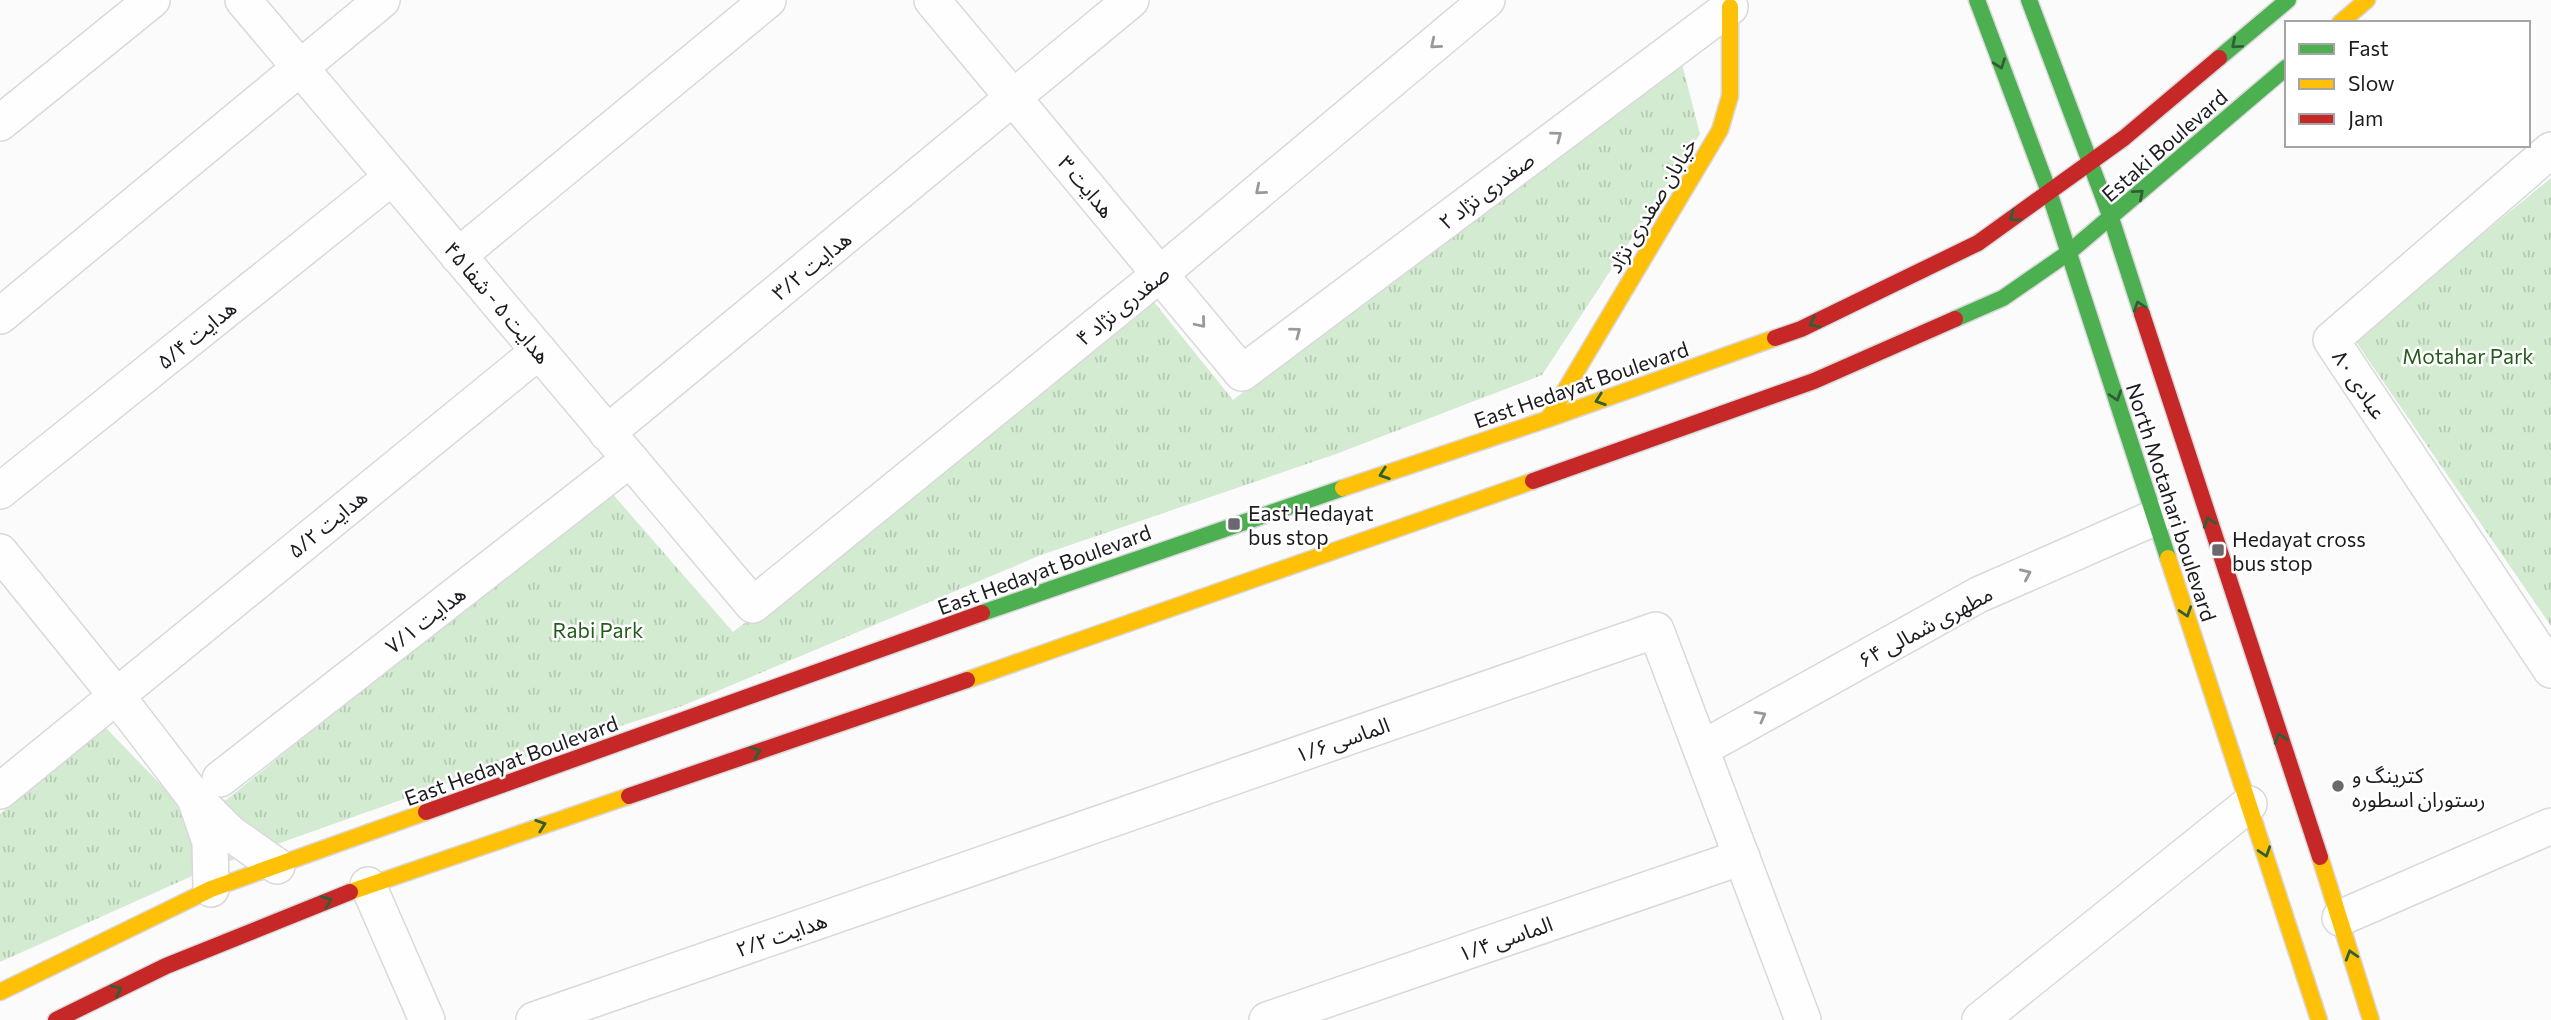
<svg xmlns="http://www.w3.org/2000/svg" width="2551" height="1020" font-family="Commissioner,'Noto Sans Arabic',sans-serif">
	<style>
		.park { fill: url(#park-tufts) }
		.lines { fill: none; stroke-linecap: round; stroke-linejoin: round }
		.street-casing { stroke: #d9d8db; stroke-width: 38 }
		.fast-casing { stroke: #d9d8db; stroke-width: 19 }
		.slow-casing { stroke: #d9d8db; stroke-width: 19 }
		.jam-casing { stroke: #d9d8db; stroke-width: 19 }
		.street { stroke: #fefeff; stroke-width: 35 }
		.fast { stroke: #4caf50; stroke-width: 16 }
		.slow { stroke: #ffc107; stroke-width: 16 }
		.jam { stroke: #c62828; stroke-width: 16 }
		.oneway { stroke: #99989b }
		.oneway2 { stroke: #325e36 }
		.poi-dot { fill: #6b696d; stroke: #fff; stroke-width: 2.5 }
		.labels { text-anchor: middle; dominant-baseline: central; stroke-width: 5; stroke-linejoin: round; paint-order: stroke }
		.street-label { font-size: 21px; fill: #1d1b20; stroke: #fff }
		.park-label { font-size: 21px; fill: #235b1a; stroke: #fff }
		.poi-label { font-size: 21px; fill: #1d1b20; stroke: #fff; text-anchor: start }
	</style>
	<defs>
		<pattern id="park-tufts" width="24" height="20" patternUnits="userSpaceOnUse" patternTransform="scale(1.75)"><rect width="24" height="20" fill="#d3ebd0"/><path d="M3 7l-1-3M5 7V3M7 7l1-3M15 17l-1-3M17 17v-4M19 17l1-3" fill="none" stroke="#b5c9b2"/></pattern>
	</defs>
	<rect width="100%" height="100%" fill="#fbfbfc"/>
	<g class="park">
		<polygon points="1680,56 1700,134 1542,375 1336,454 1041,555 682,706 474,774 210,868 0,962 0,814 105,727 166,790 226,800 610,491 733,632 1154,302 1233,400"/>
		<polygon points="2551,178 2551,626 2354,339"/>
	</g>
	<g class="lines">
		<g class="street-casing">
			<g id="street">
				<polyline points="243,0 753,605 1160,274 1487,0"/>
				<polyline points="932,0 1242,373 1730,7"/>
				<polyline points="0,123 152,0"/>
				<polyline points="2551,150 2331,340 2551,670"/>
				<polyline points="458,256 768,0"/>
				<polyline points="0,316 382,0"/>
				<polyline points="607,433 1131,0"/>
				<polyline points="0,491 392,177"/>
				<polyline points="0,552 116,695 195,798 230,833 277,866"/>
				<polyline points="1701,749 1978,595 2156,517"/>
				<polyline points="220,779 630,459"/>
				<polyline points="0,791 539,351"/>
				<polyline points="196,801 210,842 211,889"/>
				<polyline points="368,885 427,1020"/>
				<polyline points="2340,918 2551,826"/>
				<polyline points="534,1020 1656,630 1803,1020"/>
				<polyline points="1267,1020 1742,857"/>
				<polyline points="1980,1020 2249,804"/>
			</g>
		</g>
		<g class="fast-casing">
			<g id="fast">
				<polyline points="1977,0 2049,192 2168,558"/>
				<polyline points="2029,0 2111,218 2142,314"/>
				<polyline points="2219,58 2288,0"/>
				<polyline points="1955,319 2003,298 2068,253 2287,67"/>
				<polyline points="982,613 1343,488"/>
			</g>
		</g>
		<g class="slow-casing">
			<g id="slow">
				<polyline points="2340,23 2367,0"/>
				<polyline points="1548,419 1720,130 1730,96 1730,7"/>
				<polyline points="1343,488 1548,419 1775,338"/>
				<polyline points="2168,558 2319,1020"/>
				<polyline points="967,680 1533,481"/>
				<polyline points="2320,857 2371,1020"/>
				<polyline points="350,892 629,796"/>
				<polyline points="0,992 211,889 426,812"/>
			</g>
		</g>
		<g class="jam-casing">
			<g id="jam">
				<polyline points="2142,314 2320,857"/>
				<polyline points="1775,338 1801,329 1978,243 2124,138 2219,58"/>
				<polyline points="1533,481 1814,381 1955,319"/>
				<polyline points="629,796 967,680"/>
				<polyline points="426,812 982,613"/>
				<polyline points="56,1020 166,966 350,892"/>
			</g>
		</g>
		<use href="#street" class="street"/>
		<use href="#fast" class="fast"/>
		<use href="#slow" class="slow"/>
		<use href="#jam" class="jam"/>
	</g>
	<defs><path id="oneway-chevron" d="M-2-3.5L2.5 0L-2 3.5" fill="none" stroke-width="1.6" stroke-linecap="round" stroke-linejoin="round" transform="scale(1.75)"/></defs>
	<g class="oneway">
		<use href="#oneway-chevron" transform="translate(1435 44) rotate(140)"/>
		<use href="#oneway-chevron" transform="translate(1557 136) rotate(-37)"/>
		<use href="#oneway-chevron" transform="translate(1260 190) rotate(140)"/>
		<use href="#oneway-chevron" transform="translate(1201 323) rotate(50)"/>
		<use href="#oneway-chevron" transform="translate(1296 332) rotate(-37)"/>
		<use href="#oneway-chevron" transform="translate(2026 574) rotate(-24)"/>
		<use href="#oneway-chevron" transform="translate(1761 716) rotate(-29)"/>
	</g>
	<g class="oneway2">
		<use href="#oneway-chevron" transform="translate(2236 44) rotate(140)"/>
		<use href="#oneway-chevron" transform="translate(2000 64) rotate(70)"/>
		<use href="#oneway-chevron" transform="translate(2139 194) rotate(-41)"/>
		<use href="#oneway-chevron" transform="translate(2014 217) rotate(144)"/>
		<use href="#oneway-chevron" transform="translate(2139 306) rotate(-108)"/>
		<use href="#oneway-chevron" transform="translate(1814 323) rotate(154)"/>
		<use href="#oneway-chevron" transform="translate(2116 396) rotate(72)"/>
		<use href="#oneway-chevron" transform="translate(1600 400) rotate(161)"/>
		<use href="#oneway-chevron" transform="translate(1384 474) rotate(161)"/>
		<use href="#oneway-chevron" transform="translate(2209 522) rotate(-108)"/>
		<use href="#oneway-chevron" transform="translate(2186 612) rotate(72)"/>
		<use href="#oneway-chevron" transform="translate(2280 738) rotate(-108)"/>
		<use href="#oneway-chevron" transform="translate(756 752) rotate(-19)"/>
		<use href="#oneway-chevron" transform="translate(541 825) rotate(-19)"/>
		<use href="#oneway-chevron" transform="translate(2265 852) rotate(72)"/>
		<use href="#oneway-chevron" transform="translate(327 901) rotate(-22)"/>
		<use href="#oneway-chevron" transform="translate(2351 955) rotate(-107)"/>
		<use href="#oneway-chevron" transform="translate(117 990) rotate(-26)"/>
	</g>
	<g class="poi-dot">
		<rect x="1227" y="517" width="14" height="14" rx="3.5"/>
		<rect x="2211" y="543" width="14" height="14" rx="3.5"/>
		<circle cx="2338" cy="786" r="7"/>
	</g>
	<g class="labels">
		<g class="street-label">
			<text transform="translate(2164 145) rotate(-41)">Estaki Boulevard</text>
			<text transform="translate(1087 186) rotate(50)">هدایت ۳</text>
			<text transform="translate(1486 190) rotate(-37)">صفدری نژاد ۲</text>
			<text transform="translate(1651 205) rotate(-59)">خیابان صفدری نژاد</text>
			<text transform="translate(811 265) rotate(-39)">هدایت ۳/۲</text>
			<text transform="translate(498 302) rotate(50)">هدایت ۵ - شفا ۴۵</text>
			<text transform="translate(1122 305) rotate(-39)">صفدری نژاد ۴</text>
			<text transform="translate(196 334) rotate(-39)">هدایت ۵/۴</text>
			<text transform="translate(1581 384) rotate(-19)">East Hedayat Boulevard</text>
			<text transform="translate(2360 384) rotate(56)">عبادی ۸۰</text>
			<text transform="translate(2172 502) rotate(72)">North Motahari boulevard</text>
			<text transform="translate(327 523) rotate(-39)">هدایت ۵/۲</text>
			<text transform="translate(1044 569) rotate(-20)">East Hedayat Boulevard</text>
			<text transform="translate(425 619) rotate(-38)">هدایت ۷/۱</text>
			<text transform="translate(1925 626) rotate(-28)">مطهری شمالی ۶۴</text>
			<text transform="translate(1342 739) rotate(-19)">الماسی ۱/۶</text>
			<text transform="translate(511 760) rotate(-20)">East Hedayat Boulevard</text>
			<text transform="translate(781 934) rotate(-19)">هدایت ۲/۲</text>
			<text transform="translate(1505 938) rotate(-19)">الماسی ۱/۴</text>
		</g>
		<g class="park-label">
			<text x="2468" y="355">Motahar Park</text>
			<text x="598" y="629">Rabi Park</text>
		</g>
		<g class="poi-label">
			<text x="1248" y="512">East Hedayat<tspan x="1248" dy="24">bus stop</tspan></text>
			<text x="2232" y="538">Hedayat cross<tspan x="2232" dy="24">bus stop</tspan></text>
			<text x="2352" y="774">کترینگ و<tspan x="2352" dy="24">رستوران اسطوره</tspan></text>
		</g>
	</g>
	<rect x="2285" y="21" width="245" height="126" fill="#ffffff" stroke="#a5a4a6" stroke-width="2"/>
	<rect x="2299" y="44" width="35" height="10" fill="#4caf50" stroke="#a5a4a6" stroke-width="2"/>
	<text x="2348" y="56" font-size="21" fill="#1d1b20">Fast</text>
	<rect x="2299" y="79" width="35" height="10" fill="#ffc107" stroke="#a5a4a6" stroke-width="2"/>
	<text x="2348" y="91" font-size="21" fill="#1d1b20">Slow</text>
	<rect x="2299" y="114" width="35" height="10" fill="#c62828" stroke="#a5a4a6" stroke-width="2"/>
	<text x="2348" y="126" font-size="21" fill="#1d1b20">Jam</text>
</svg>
